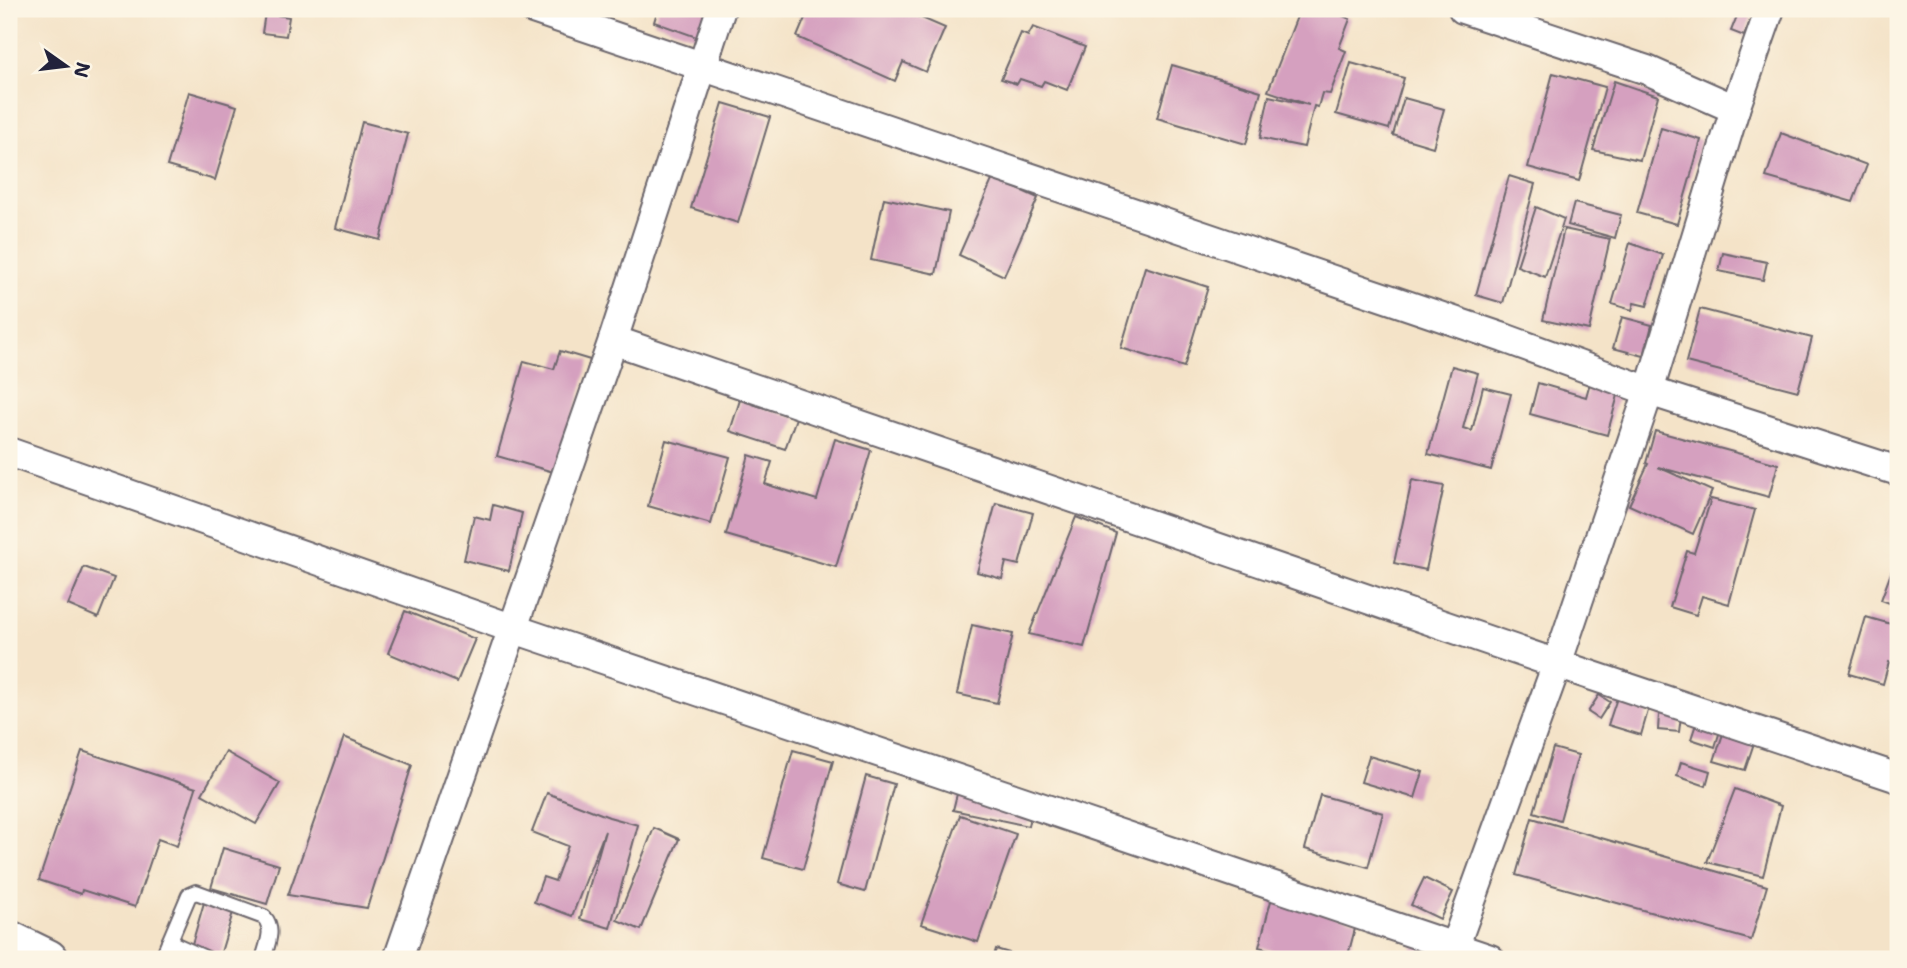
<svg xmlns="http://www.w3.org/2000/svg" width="1907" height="968" font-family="'Shantell Sans',sans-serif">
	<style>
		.building { fill: #d5a0bf }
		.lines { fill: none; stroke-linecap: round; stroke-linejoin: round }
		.lane-casing { stroke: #6c666c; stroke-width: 18 }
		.street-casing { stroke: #6c666c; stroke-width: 32 }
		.secondary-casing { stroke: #6c666c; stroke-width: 42 }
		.lane { stroke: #fff; stroke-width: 14 }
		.street { stroke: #fff; stroke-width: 28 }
		.secondary { stroke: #fff; stroke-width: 38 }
	</style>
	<rect width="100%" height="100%" fill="#fcf5e5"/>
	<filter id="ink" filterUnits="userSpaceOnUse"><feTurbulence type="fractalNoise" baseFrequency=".0143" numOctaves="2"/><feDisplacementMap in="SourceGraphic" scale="14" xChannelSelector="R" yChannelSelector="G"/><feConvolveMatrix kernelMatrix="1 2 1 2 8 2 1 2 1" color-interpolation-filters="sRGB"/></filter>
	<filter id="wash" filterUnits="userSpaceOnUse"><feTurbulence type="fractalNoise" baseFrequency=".00686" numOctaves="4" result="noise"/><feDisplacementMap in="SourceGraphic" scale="28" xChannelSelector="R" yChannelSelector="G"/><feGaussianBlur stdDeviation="1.57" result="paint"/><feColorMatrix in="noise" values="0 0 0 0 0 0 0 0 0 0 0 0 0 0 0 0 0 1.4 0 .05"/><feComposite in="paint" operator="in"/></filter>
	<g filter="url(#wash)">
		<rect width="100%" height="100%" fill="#f4e3c8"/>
		<g id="blocks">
			<g class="building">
				<polygon points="658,9 713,9 702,39 654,22"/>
				<polygon points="784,9 901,9 945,28 926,72 903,62 895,81 797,37 805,18"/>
				<polygon points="1061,9 1086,9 1085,15"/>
				<polygon points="1300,9 1328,9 1350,19 1339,48 1346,51 1330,94 1322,93 1318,107 1314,106 1304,147 1260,138 1269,96 1309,105 1268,91"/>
				<polygon points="1739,11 1752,16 1744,36 1731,31"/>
				<polygon points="265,13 289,17 286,36 262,33"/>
				<polygon points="1033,27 1085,47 1067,90 1044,81 1041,86 1020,79 1017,84 1001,79 1021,33 1028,36"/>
				<polygon points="1351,63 1404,78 1389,129 1336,114"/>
				<polygon points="1172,65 1261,91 1246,144 1157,118"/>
				<polygon points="1553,73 1605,87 1579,181 1528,167"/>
				<polygon points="1614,81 1658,96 1640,160 1593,150"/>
				<polygon points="189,92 237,106 215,180 167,166"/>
				<polygon points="1404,98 1444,109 1433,147 1393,135"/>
				<polygon points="723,103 770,117 738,223 691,208"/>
				<polygon points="362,122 408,134 380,240 335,228"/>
				<polygon points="1661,128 1701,140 1677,224 1637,213"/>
				<polygon points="1781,133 1867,165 1853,202 1766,177"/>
				<polygon points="1509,176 1535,184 1503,303 1476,295"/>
				<polygon points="993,178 1038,198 1004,276 959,255"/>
				<polygon points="884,198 949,212 936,274 871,260"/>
				<polygon points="1574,203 1621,215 1615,238 1568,225"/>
				<polygon points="1536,207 1564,219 1545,277 1517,266"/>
				<polygon points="1564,229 1610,239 1589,330 1543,320"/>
				<polygon points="1630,243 1663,255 1647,306 1634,303 1632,310 1612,304"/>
				<polygon points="1723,253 1767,262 1763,280 1719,271"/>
				<polygon points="1145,267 1208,287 1184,367 1121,348"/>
				<polygon points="1700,309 1812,338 1798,391 1686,362"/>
				<polygon points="1622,317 1652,325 1644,356 1613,348"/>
				<polygon points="560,351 590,360 557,473 497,456 524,361 554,369"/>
				<polygon points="1452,366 1478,373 1463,428 1472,431 1483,387 1511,394 1491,470 1428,454"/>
				<polygon points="1591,379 1620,388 1607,435 1530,414 1538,383 1586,397"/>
				<polygon points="740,400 796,418 785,449 730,431"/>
				<polygon points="1655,431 1778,464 1769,497 1658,467 1712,491 1693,534 1629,505 1648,464 1646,463"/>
				<polygon points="835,439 871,450 836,567 726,535 749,455 772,462 765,484 817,500"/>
				<polygon points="666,440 730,457 711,524 648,506"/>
				<polygon points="1412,480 1444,486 1426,570 1394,563"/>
				<polygon points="1711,499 1755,510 1729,604 1702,596 1696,615 1670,607 1687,551 1694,553"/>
				<polygon points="996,503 1033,513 1019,565 1006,562 1002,579 977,572"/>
				<polygon points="493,505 522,513 509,571 464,560 474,516 490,520"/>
				<polygon points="1076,517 1116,533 1084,647 1029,634"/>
				<polygon points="1898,554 1898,606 1881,600"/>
				<polygon points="84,567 114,578 98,618 68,605"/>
				<polygon points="405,611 475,639 457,682 388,653"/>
				<polygon points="1866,617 1898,626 1898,665 1889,662 1883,684 1849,674"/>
				<polygon points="972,625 1013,634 997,703 957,694"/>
				<polygon points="1599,695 1610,702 1599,719 1588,712"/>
				<polygon points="1618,695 1650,704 1641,735 1608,725"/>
				<polygon points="1659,714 1681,716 1679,732 1658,730"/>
				<polygon points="1696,724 1720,731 1715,747 1691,739"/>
				<polygon points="1723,734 1754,743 1745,770 1714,761"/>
				<polygon points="344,737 412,765 367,908 288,895"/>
				<polygon points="1553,748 1578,755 1560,820 1534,812"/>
				<polygon points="793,750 833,761 803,869 763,858"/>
				<polygon points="82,751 196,788 177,846 158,839 135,907 82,890 81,894 39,880"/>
				<polygon points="226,752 280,783 256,824 202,794"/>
				<polygon points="1369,756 1423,772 1415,798 1361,782"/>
				<polygon points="1681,762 1710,771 1706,786 1677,776"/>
				<polygon points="866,776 894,784 865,892 837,884"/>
				<polygon points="959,786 1033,802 1028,826 953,810"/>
				<polygon points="1735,789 1781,806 1763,876 1707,862"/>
				<polygon points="547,793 609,817 638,825 610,928 580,919 605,831 572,916 534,902 543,877 555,881 568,846 532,832"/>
				<polygon points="1320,795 1383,813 1368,867 1305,849"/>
				<polygon points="960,815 1016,834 978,942 921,924"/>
				<polygon points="1532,818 1767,886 1751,940 1516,875"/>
				<polygon points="654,828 679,839 641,930 617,920"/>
				<polygon points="223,848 279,865 267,904 211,888"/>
				<polygon points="1424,878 1453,892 1440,919 1411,905"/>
				<polygon points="1272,897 1357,921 1347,959 1304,959 1259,947"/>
				<polygon points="205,899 234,909 219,959 190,951"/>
				<polygon points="1415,939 1437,945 1433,959 1410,959"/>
				<polygon points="996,949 1029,959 993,959"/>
			</g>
		</g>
	</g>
	<g filter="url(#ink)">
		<use href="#blocks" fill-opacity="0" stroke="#6c666c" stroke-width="2"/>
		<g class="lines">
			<g class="lane-casing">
				<g id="lane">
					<polyline points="169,942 207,959"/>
					<path d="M 162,959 L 189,895 L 196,892 L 264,917 C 275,929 267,945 263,959"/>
				</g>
			</g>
			<g class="street-casing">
				<g id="street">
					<polyline points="533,9 1504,338 1649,391 1898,471"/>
					<polyline points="1463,9 1647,70 1735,109"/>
					<polyline points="613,340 1557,664 1898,778"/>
					<polyline points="9,452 514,629 1490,959"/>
					<polyline points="398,959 613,340 721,9"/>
					<polyline points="1450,959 1557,664 1649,391 1735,109 1770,9"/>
				</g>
			</g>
			<g class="secondary-casing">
				<polyline id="secondary" points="9,940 48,959"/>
			</g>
			<use href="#lane" class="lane"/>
			<use href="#street" class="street"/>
			<use href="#secondary" class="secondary"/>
		</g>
	</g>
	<rect width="1907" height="968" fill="none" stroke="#fcf5e5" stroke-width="35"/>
	<g transform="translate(66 66) rotate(104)" stroke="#fcf5e5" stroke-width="5" paint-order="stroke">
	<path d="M0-5L12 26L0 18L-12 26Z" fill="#22223b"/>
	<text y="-10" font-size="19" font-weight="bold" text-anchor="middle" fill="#22223b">N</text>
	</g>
</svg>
